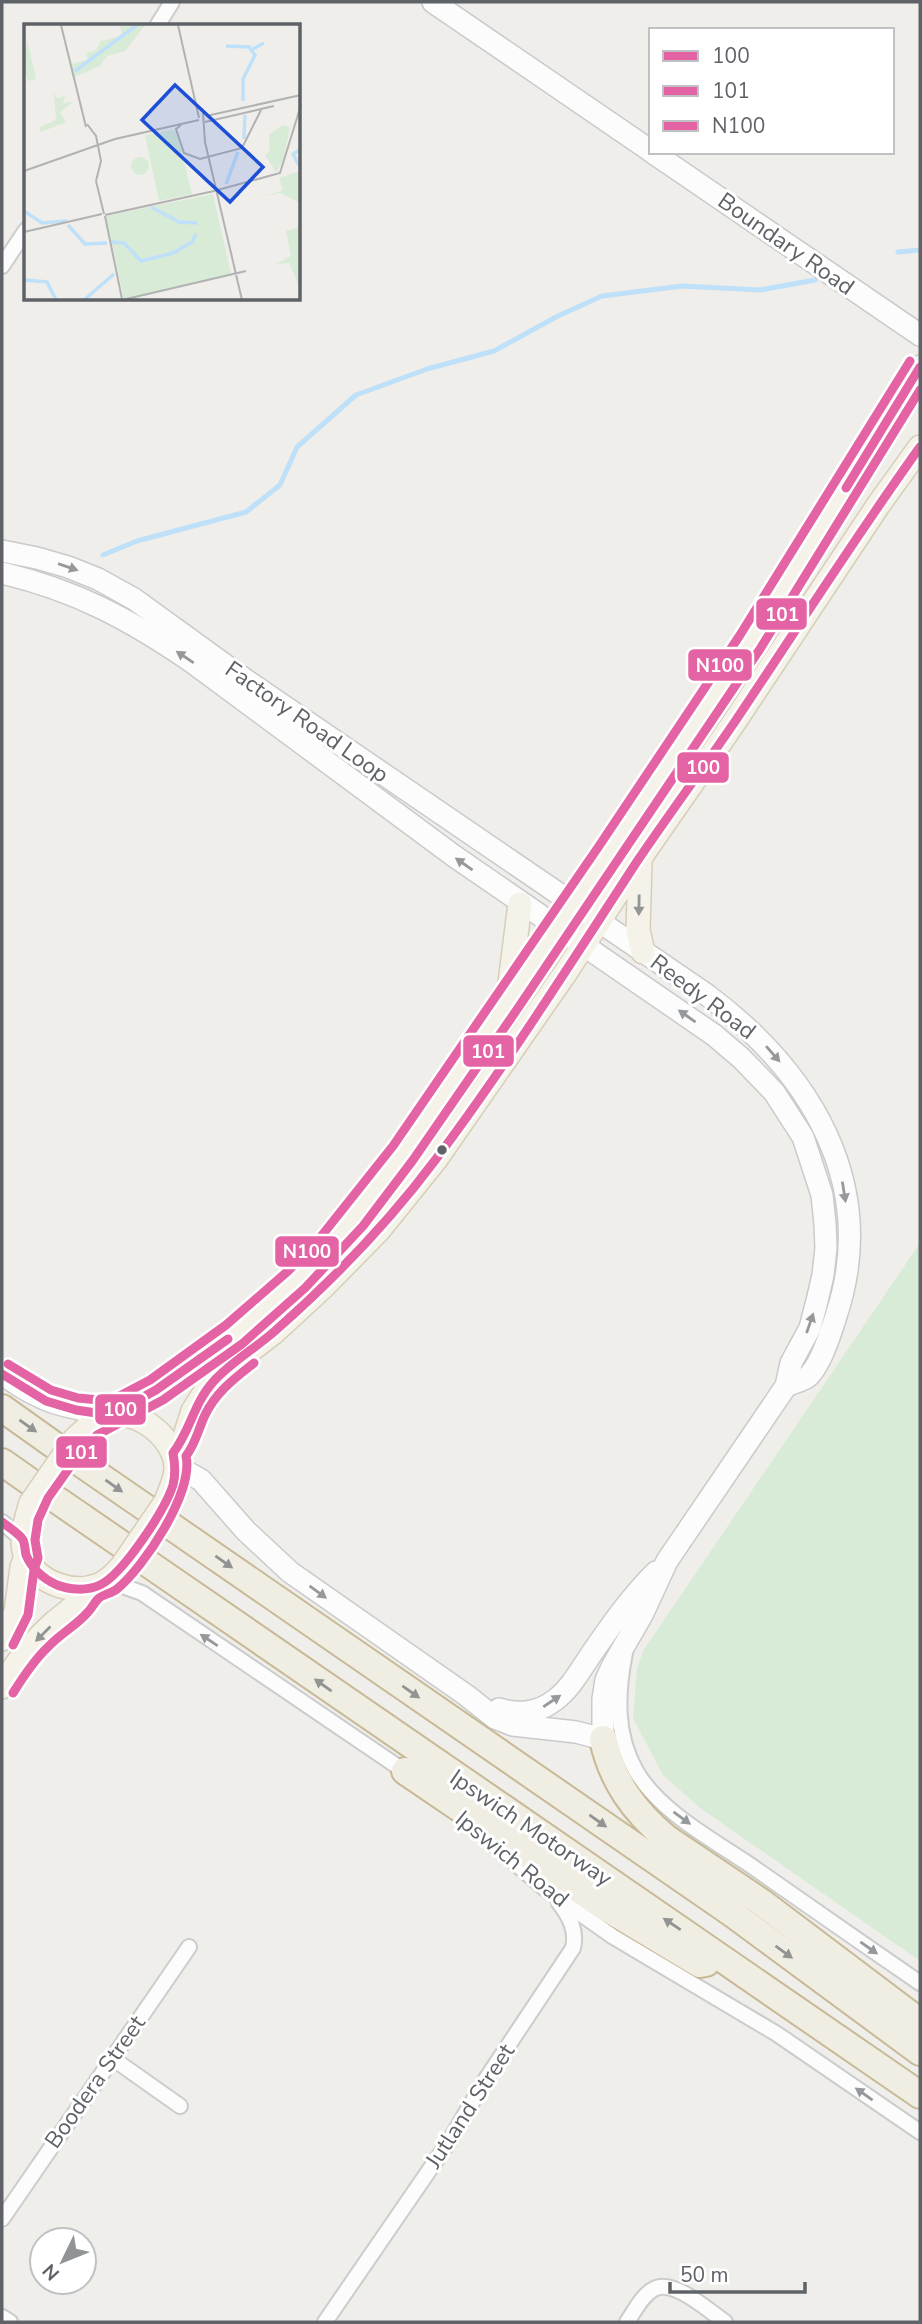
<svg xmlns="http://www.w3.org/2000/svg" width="922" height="2324" font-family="'Nunito Sans',sans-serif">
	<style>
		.green { fill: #d8ebd6 }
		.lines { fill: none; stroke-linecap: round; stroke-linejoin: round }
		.stream { stroke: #bfe0f9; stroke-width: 5 }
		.minor-casing { stroke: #cbcccc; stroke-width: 18 }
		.secondary-casing { stroke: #cacacb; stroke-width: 24 }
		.primary-casing { stroke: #d7ceb8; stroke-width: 26 }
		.motorway-casing { stroke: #c8b996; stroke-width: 30 }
		.minor { stroke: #fdfcfc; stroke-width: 14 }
		.secondary { stroke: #fdfcfc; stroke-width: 21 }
		.primary { stroke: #f4f2e9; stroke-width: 23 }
		.motorway { stroke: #f0ede3; stroke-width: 26 }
		.primary-bridge-casing { stroke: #d7ceb8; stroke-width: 26; stroke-linecap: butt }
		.primary-bridge { stroke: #f4f2e9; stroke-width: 23 }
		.bus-1-casing { stroke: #fff; stroke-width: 14 }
		.bus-2-casing { stroke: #fff; stroke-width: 14 }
		.bus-3-casing { stroke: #fff; stroke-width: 14 }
		.bus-1 { stroke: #e463a4; stroke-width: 9 }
		.bus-2 { stroke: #e463a4; stroke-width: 9 }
		.bus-3 { stroke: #e463a4; stroke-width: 9 }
		.oneway { fill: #96999c }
		.oneway2 { fill: #939595 }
		.oneway3 { fill: #929393 }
		.bus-dot { fill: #5f6368; stroke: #fff; stroke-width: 2.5 }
		.labels { text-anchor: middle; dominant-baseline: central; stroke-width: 6; stroke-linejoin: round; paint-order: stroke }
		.street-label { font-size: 23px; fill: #5f6368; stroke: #fff }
		.inset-river { fill: none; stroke: #bfe0f9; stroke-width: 3.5 }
		.inset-road { fill: none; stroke: #b1b2b2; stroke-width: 2 }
		.view { fill: #1d4ed8; fill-opacity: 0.15; stroke: #1d4ed8; stroke-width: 3.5 }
		.inset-edge { fill: none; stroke: #5f6368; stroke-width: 3.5 }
		.line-badge { stroke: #fff; stroke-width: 2.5 }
		.badge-label { font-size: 19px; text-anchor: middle; font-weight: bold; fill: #fff }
	</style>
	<rect width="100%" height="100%" fill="#efeeea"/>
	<polygon class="green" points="920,1243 920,1961 700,1808 663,1775 633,1718 637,1669 643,1651"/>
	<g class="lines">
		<g class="stream">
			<polyline points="898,252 920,250"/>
			<polyline points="103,555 137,541 246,512 280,485 297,447 356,395 427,369 494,351 556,317 602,296 682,286 760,290 815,280"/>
		</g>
		<g class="minor-casing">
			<g id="minor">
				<polyline points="157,26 172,2"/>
				<polyline points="2,266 26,230"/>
				<polyline points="2,1522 23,1540"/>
				<polyline points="108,1581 142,1593 410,1775"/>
				<path d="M 625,1653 C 617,1693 615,1734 636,1771 C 659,1811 713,1840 750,1865 C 807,1905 863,1944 920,1983"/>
				<polyline points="495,1846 544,1888 612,1936 777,2034 920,2132"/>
				<polyline points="112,2058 180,2106"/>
				<polyline points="2,2219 189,1947"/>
				<polyline points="2,2317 10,2322"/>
				<path d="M 325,2322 L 450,2140 L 484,2082 L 573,1948 C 577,1931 570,1917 559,1903"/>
				<path d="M 627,2322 C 634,2312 643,2293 656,2288 C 675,2280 709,2311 725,2322"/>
			</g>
		</g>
		<g class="secondary-casing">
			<g id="secondary">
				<polyline points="433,2 651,151"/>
				<polyline points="652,152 920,335"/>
				<path d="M 2,551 L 37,558 L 68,567 L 98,579 L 134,599 L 250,683 L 707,995 C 810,1072 880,1184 836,1316 C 831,1332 820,1368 806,1378 C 800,1381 793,1383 786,1386"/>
				<path d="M 2,573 C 77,591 129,619 192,662 L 454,856 L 714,1035 L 741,1058 L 774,1092 L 803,1137 L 822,1195 L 825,1224 L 826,1248 L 823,1275 L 817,1301 L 810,1328 L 791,1363 L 786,1386 L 667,1561 L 642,1615 L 613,1665 L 606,1680 L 603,1699 L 603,1739 L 576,1732 L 513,1725 L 495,1718 L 466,1695 L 290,1572 L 246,1531 L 201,1480 L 176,1466"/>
				<path d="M 2,1374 C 43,1404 62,1406 110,1415"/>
				<path d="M 499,1709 C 518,1715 539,1713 555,1700 C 571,1688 581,1669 592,1653 C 612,1624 631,1597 656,1572"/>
			</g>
		</g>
		<g class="primary-casing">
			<g id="primary">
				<polyline points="640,861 638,930 643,952"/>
				<polyline points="508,998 520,904"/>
				<path d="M 112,1414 C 192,1369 266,1315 329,1247 C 373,1199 408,1144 445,1091 C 488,1028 531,965 574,902 C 695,727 813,550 920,367"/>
				<path d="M 75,1439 C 84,1430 98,1417 111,1415 C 138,1409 175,1438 176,1467 C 176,1479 170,1492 165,1503"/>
				<polyline points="173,1453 184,1439 193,1411 209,1386 221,1373 273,1333 323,1287 378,1231 436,1159 566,972 640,858 733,724 879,504 920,447"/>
				<path d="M 31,1503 C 26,1519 19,1541 26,1557 C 38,1584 75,1596 101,1584 C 110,1580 116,1573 122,1566"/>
				<polyline points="2,1639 16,1612 22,1567 26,1557"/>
				<path d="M 2,1687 C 16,1662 34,1641 55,1622 C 69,1611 81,1602 92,1587"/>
			</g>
		</g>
		<g class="motorway-casing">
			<g id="motorway">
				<polyline points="2,1408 54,1445"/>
				<polyline points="2,1462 29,1481"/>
				<polyline points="82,1464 146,1508"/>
				<polyline points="57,1500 121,1544"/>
				<polyline points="168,1524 733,1914 920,2052"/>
				<polyline points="143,1560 920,2095"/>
				<path d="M 603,1739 C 612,1781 634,1811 666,1838 L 761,1902 L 920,2022"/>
				<polyline points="405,1771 602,1905 700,1964 706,1963"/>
			</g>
		</g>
		<use href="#minor" class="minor"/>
		<use href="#secondary" class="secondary"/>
		<use href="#primary" class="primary"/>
		<use href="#motorway" class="motorway"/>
		<g class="primary-bridge-casing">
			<g id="primary-bridge">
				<polyline points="31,1503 75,1439"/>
				<polyline points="122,1566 165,1503"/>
			</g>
		</g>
		<use href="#primary-bridge" class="primary-bridge"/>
		<g class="bus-1-casing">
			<g id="bus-1">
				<polyline points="846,488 920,367"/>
				<polyline points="2,1374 46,1401 76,1410 110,1415 156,1390 228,1339"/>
				<path d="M 2,1522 C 8,1527 19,1533 23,1540 C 25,1544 25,1551 26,1555 C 32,1569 44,1579 57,1585 C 70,1590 87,1591 100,1585 C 123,1574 165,1510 173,1485 C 176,1474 175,1464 173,1453 C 190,1431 194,1403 213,1382 C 231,1362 256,1348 276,1330 C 335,1278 389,1222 436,1159 C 508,1063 572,961 638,860 C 670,813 704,767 736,720 C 797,629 856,536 920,447"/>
			</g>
		</g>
		<g class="bus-2-casing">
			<g id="bus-2">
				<polyline points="13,1645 28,1615 34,1570 38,1558 35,1540 38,1520 48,1498 77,1457 97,1435 163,1400 242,1344 305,1288 363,1226 413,1160 518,1008 760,649 920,390"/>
				<path d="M 13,1693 C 23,1677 34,1660 48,1647 C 60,1634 77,1625 88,1612 C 92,1608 94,1603 98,1599 C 103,1594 111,1594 117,1589 C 144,1567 194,1492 186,1456 C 196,1443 198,1430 205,1415 C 216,1392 235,1378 254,1363"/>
			</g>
		</g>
		<g class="bus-3-casing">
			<polyline id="bus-3" points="8,1364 51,1390 78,1398 110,1401 150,1380 226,1325 288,1271 319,1239 393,1146 599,846 740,635 910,361"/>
		</g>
		<use href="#bus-1" class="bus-1"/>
		<use href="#bus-2" class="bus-2"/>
		<use href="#bus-3" class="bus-3"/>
	</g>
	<defs><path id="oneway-solid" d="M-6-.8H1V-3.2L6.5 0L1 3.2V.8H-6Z" transform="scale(1.75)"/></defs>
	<g class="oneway">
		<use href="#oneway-solid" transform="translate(68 567) rotate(19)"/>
		<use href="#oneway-solid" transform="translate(185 657) rotate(-146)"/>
		<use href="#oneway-solid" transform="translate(464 864) rotate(-145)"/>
		<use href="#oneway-solid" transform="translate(687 1016) rotate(-145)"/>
		<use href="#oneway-solid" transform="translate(773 1054) rotate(49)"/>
		<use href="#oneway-solid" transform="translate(844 1192) rotate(81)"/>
		<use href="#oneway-solid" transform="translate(810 1323) rotate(-71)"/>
		<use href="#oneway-solid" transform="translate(318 1592) rotate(36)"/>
		<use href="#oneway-solid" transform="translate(209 1640) rotate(-146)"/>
		<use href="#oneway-solid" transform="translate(552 1701) rotate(-34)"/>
		<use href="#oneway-solid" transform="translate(682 1818) rotate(36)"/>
		<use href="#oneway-solid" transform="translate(869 1948) rotate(35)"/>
		<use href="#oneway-solid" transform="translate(864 2094) rotate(-145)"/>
	</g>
	<g class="oneway2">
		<use href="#oneway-solid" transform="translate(639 905) rotate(91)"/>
		<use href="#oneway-solid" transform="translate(43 1634) rotate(135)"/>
	</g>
	<g class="oneway3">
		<use href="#oneway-solid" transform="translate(28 1426) rotate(35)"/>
		<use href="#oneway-solid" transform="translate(114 1486) rotate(35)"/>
		<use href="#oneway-solid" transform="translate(224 1562) rotate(35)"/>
		<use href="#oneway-solid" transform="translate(323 1685) rotate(-145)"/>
		<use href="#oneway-solid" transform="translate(411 1692) rotate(35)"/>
		<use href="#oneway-solid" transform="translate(598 1821) rotate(35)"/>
		<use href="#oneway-solid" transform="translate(672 1924) rotate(-146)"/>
		<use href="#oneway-solid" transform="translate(784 1952) rotate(36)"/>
	</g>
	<circle class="bus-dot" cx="442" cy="1150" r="6"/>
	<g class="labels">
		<g class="street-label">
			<text transform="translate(786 244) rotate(35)">Boundary Road</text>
			<text transform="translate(307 722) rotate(35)">Factory Road Loop</text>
			<text transform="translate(703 997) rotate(37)">Reedy Road</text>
			<text transform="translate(531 1828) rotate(34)">Ipswich Motorway</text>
			<text transform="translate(512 1859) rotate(39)">Ipswich Road</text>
			<text transform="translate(95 2082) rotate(-55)">Boodera Street</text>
			<text transform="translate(470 2106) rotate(-57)">Jutland Street</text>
		</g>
	</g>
	<g transform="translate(24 24)">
		<rect width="276" height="276" fill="#efeeea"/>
		<path d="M 121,1 L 101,27 L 83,32 L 76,42 L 50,53 L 47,40 L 64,36 L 62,29 L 72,26 L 77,17 L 98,12 L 96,2 ZM 3,16 L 12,55 L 4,57 L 0,43 ZM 30,69 L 33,74 L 41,72 L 39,79 L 49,78 L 36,88 L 42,98 L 17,108 L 15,103 L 32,96 ZM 258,101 L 266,103 L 259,138 L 252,148 L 241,131 L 246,126 L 245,111 ZM 148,106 L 153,109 L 168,170 L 135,177 L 121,111 ZM107 142a9 9 0 1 1 18 0a9 9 0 1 1-18 0ZM 276,147 L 276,179 L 256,169 L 241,172 L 259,166 L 255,154 ZM 189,170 L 207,250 L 100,275 L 82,192 ZM 276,197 L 277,264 L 276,264 L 265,239 L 252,240 L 267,232 L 262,207 L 273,204 Z" fill="#d8ebd6"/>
		<path class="inset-river" d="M 202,22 L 227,23M 51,47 L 113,1M 219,77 L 219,55 L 231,31 L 227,26 L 240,19M 220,115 L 221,91M 277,125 L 269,130 L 277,145M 202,160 L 214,128M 127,183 L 155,198 L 173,199M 0,187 L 18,199 L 43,197M 44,201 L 61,220 L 83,219M 87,218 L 100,219 L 117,237 L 149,229 L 168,218 L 172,210M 0,256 L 23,258 L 32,276M 60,276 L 90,250"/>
		<path class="inset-road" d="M 37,1 L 62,103M 154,1 L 175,94M 179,89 L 181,118 L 218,276M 182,92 L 277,71M 181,98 L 250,82M 63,100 L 72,112 L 77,137 L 72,157M 157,101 L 152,105 L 160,129 L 176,135 L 218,124 L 237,86M 0,147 L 91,115 L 175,96M 72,157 L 80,190M 190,167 L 256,149 L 277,81M 81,191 L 190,167M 81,192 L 98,275M 0,208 L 78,190M 98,276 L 222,247"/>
		<path class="view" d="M 151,61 L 239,143 L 206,178 L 118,96 Z"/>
		<rect width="276" height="276" class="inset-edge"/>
	</g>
	<g class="line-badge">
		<rect x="755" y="597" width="53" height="34" rx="7" fill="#e463a4"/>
		<rect x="687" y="648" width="66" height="34" rx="7" fill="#e463a4"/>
		<rect x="676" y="751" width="54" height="33" rx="7" fill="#e463a4"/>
		<rect x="462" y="1034" width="53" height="34" rx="7" fill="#e463a4"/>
		<rect x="274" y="1235" width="66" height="33" rx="7" fill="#e463a4"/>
		<rect x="94" y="1393" width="53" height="33" rx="7" fill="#e463a4"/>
		<rect x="55" y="1435" width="53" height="34" rx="7" fill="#e463a4"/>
	</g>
	<g class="badge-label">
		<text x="782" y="621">101</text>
		<text x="720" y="672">N100</text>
		<text x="703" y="774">100</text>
		<text x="488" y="1058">101</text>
		<text x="307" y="1258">N100</text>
		<text x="120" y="1416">100</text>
		<text x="81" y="1459">101</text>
	</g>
	<rect width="922" height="2324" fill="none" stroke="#5f6368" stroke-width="7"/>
	<rect x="649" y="28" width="245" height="126" fill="#ffffff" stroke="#bfc1c3" stroke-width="2"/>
	<rect x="663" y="51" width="35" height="10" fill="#e463a4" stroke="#bfc1c3" stroke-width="2"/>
	<text x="712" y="63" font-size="21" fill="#5f6368">100</text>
	<rect x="663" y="86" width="35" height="10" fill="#e463a4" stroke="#bfc1c3" stroke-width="2"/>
	<text x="712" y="98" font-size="21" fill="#5f6368">101</text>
	<rect x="663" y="121" width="35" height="10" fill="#e463a4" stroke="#bfc1c3" stroke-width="2"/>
	<text x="712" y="133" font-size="21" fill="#5f6368">N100</text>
	<g transform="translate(63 2261) rotate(227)"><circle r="33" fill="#ffffff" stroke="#bfc1c3" stroke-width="2"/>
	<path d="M0-5L12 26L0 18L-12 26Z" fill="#919496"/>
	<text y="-10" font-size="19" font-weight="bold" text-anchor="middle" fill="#5f6368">N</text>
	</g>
	<path d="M670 2282v10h135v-10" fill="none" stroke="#5f6368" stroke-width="3.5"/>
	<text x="680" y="2282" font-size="21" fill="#5f6368" stroke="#ffffff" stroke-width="5" paint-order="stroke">50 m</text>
</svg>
